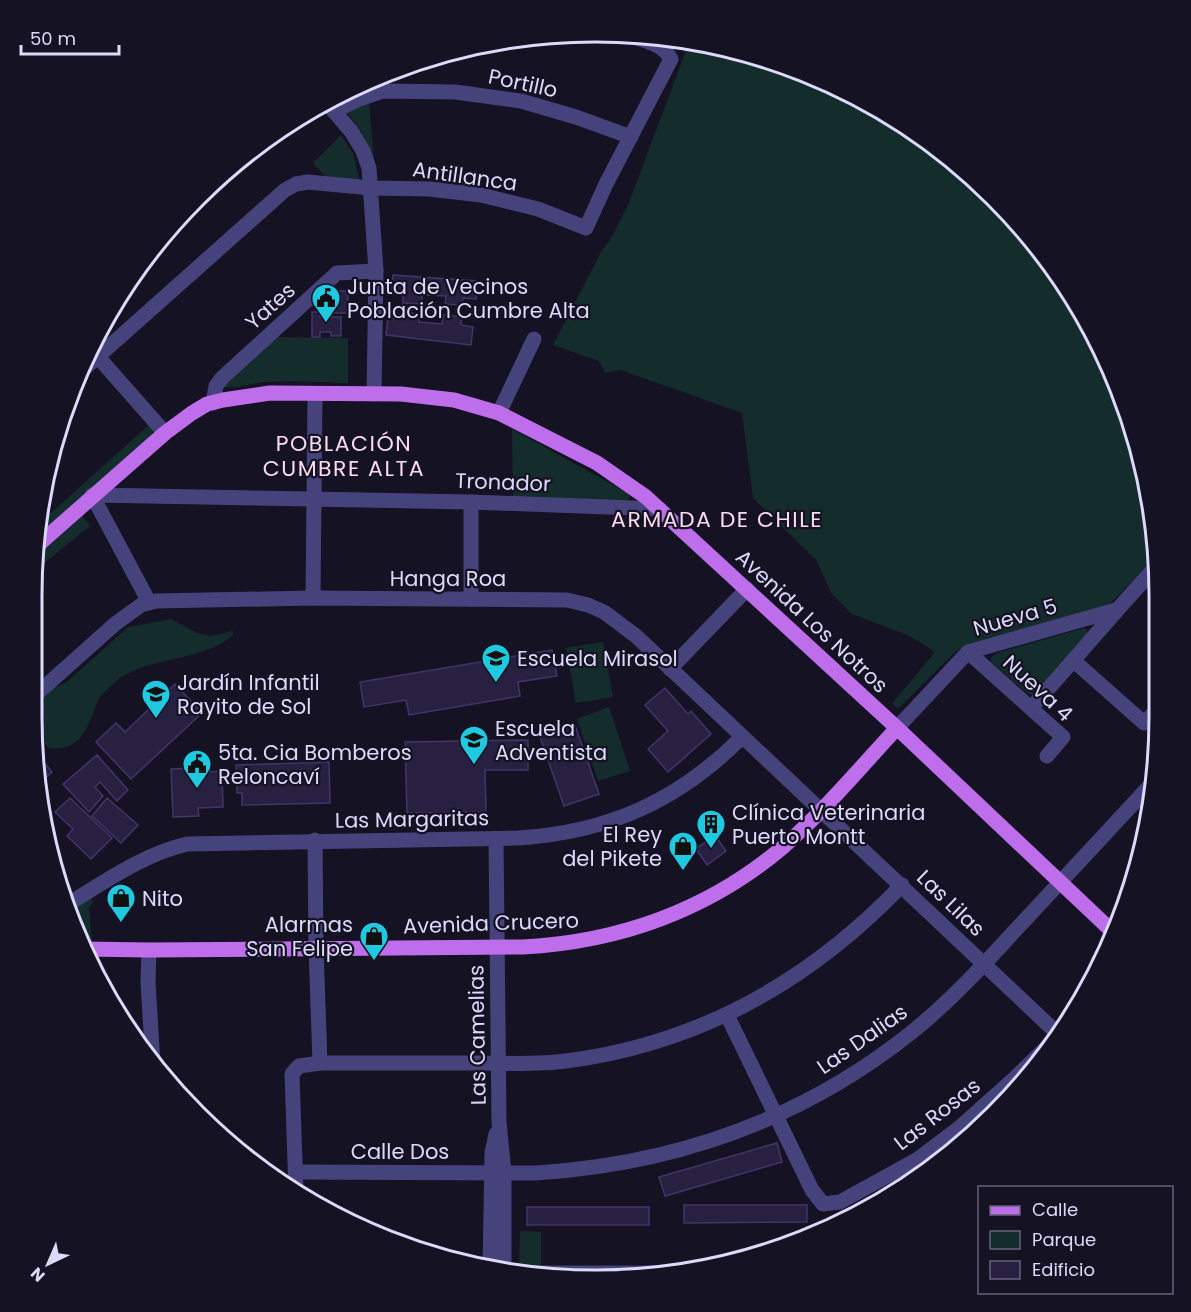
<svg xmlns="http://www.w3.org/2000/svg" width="1191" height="1312" font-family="Poppins,sans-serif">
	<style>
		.green { fill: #152c2c }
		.building { fill: #272041; stroke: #41356a; stroke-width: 1.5 }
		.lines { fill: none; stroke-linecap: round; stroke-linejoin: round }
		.minor { stroke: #46437c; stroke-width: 15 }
		.major { stroke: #bf6eeb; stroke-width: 15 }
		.labels { text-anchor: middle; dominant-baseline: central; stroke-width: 4.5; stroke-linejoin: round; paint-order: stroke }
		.street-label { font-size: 21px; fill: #ddd9fa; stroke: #151223 }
		.poi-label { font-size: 21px; fill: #ddd9fa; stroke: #151223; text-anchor: start }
		.neighbourhood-label { font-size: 22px; letter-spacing: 1.5px; fill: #fadaee; stroke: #151223 }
		.rim { fill: none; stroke: #ddd9fa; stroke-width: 3 }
	</style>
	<rect width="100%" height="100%" fill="#151223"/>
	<g class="green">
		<polygon points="685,40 705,42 811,74 909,126 994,196 1064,282 1116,379 1149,485 1156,557 1108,606 968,644 956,651 898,709 892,704 935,652 910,636 852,614 831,593 817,561 753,498 742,413 621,370 605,373 599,361 553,345 602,250 610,240 628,205 685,53"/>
		<polygon points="367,81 358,93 342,101 335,98"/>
		<polygon points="369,102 374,159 356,124 347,113"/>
		<polygon points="341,135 353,153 360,181 326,177 313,163"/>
		<path d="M 277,337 L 348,338 L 348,383 C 320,382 293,380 265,382 C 252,383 235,390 223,387 Z"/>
		<polygon points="151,423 154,428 151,437 40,534 41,522"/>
		<polygon points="512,429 628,493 630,496 628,501 513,498"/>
		<polygon points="82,515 90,526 38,568 39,553"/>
		<path d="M 171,619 L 197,633 L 210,636 L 233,631 L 233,635 C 202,663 147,655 115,682 C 108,688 101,695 97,703 C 87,727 82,752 49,748 L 33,734 L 32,708 L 49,691 L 68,681 L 128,627 Z"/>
		<polygon points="1084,628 1087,630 1089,635 1033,695 1028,694 991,662 991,658 997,653"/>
		<polygon points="603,642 613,697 576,703 566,648"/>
		<polygon points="609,707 630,771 598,781 577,719"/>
		<polygon points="89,895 93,902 89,908 92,941 81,941 69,906"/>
		<polygon points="520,1231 541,1232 541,1268 519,1268"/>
	</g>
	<g class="building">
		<polygon points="393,275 478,281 476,299 463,298 462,305 445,304 446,296 422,295 422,304 403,303 403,295 391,294"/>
		<rect x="323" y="291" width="25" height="22"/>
		<polygon points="312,312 320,312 320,317 341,317 341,336 331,336 331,332 320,332 320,337 312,337"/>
		<polygon points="403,312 420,314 419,322 442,324 443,315 462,317 461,325 473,327 471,345 386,335 388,318 402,319"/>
		<polygon points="552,650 557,676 518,682 520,696 409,715 406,700 364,707 360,682"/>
		<polygon points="175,684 202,713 131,779 96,742 116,723 125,732"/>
		<polygon points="665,688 688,714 691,711 711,734 668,772 648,749 668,731 645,705"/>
		<polygon points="575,725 599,794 564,806 540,737"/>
		<polygon points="528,740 528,770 485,770 486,812 407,813 405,742"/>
		<polygon points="35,751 52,772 38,785"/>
		<polygon points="97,755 128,790 117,801 100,782 95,787 103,796 89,812 63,784"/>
		<polygon points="329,762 330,803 242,805 242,793 237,793 236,765"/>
		<polygon points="192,768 192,773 222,771 223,807 198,808 199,816 173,817 171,769"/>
		<polygon points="70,798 112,838 91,859 67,836 73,829 55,812"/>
		<polygon points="107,798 138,825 121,843 92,816"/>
		<polygon points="715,835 726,851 707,865 696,849"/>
		<polygon points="777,1143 782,1162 665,1196 659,1177"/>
		<polygon points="684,1205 807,1205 807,1222 684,1223"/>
		<rect x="527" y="1207" width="122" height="18"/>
	</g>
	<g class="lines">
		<g class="minor">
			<polyline points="373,94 374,77"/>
			<polyline points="327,103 351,131 363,151 369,168 376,271 374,394"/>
			<polyline points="334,111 357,100 383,91 455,92 521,101 576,117 631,137"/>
			<polyline points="98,357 165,433"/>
			<path d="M 76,376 L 285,190 L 296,184 L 308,182 L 371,188 L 429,189 L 481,195 L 538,209 L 586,228 L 606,184 L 671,59 C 663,43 642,40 626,35"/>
			<polyline points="213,403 216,386 222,378 337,273 376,271"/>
			<polyline points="499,413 534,339"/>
			<polyline points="313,598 315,394"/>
			<polyline points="471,599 471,502"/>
			<polyline points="149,602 92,495 471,502 660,509"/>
			<polyline points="968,652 1063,737 1047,756"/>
			<polyline points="1074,661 1144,723 1157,710"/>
			<polyline points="670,669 747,589"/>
			<polyline points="32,698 115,624 141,605 156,601 313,598 567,600 588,605 604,612 636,636 1057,1033 1052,1042 1016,1077 959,1128 918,1159 840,1202 823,1204 812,1190 727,1015"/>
			<path d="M 1031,708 C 1073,662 1113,613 1157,566"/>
			<polyline points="897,728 968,652 1116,610"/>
			<polyline points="496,839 499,1122 504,1173 504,1272"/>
			<path d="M 68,904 C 106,881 144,854 187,844 L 519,838 C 609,832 678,801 742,737"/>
			<polyline points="149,950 148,982 153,1065"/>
			<path d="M 320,1063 C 372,1063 424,1063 475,1063 C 505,1063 536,1065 566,1061 C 699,1044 810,981 902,885"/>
			<polyline points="918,1159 934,1167"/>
			<path d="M 297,1172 L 536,1173 C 676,1164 802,1120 912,1032 C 953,999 987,961 1022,923 C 1066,876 1111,828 1155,780"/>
			<polyline points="296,1191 292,1074 299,1066 320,1063 316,947 315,840"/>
			<polyline points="490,1270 492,1153 496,1134"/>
			<polyline points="521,1273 668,1273"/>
		</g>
		<g class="major">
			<polyline points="40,543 165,433 192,413 207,404 223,400 270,393 401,394 454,400 499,413 597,463 646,497 897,728 1114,933"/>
			<path d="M 84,949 L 149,950 L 523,947 C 619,942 709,910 783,847 C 824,811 860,768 897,728"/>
		</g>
	</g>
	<defs>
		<g id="civic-pin" transform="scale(1.5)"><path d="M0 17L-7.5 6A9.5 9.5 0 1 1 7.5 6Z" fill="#1fc9e0" stroke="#151223"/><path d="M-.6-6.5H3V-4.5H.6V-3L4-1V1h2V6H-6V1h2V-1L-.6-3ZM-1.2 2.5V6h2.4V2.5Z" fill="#111"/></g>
		<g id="school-pin" transform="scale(1.5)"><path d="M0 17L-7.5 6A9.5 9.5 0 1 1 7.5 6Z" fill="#1fc9e0" stroke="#151223"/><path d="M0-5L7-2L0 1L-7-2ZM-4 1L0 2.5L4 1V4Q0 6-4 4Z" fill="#111"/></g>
		<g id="building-pin" transform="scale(1.5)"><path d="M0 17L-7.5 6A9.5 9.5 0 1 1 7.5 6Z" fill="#1fc9e0" stroke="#151223"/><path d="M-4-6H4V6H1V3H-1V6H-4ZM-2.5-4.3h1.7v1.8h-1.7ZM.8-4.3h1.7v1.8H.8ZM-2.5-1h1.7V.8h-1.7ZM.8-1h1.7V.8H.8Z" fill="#111"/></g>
		<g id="shop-pin" transform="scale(1.5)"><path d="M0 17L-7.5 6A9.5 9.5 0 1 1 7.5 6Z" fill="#1fc9e0" stroke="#151223"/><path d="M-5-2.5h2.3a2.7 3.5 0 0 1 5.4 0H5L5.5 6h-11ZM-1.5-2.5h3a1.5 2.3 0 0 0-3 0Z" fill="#111"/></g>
	</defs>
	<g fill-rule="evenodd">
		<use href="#civic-pin" x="326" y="298"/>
		<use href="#school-pin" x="496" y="658"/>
		<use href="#school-pin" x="156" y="694"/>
		<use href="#school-pin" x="474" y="740"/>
		<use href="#civic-pin" x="197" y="764"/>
		<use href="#building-pin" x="711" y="824"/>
		<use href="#shop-pin" x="683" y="846"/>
		<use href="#shop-pin" x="121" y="898"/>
		<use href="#shop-pin" x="374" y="936"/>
	</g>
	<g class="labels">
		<g class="street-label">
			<text transform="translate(523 83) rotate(12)">Portillo</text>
			<text transform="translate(465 176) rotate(8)">Antillanca</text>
			<text transform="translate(270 306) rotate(-42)">Yates</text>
			<text transform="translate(503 482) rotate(2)">Tronador</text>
			<text x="448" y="578">Hanga Roa</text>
			<text transform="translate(1015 617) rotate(-16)">Nueva 5</text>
			<text transform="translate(812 621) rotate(43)">Avenida Los Notros</text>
			<text transform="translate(1038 688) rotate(43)">Nueva 4</text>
			<text transform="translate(412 819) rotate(-1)">Las Margaritas</text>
			<text transform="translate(951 903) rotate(44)">Las Lilas</text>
			<text transform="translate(491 923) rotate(-2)">Avenida Crucero</text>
			<text transform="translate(477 1035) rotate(-91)">Las Camelias</text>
			<text transform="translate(862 1039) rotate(-35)">Las Dalias</text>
			<text transform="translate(937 1114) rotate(-38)">Las Rosas</text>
			<text x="400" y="1151">Calle Dos</text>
		</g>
		<g class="poi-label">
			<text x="347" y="286">Junta de Vecinos<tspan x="347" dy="24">Población Cumbre Alta</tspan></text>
			<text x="517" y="658">Escuela Mirasol</text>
			<text x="177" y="682">Jardín Infantil<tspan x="177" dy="24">Rayito de Sol</tspan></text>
			<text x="495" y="728">Escuela<tspan x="495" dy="24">Adventista</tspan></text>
			<text x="218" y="752">5ta. Cia Bomberos<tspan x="218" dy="24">Reloncaví</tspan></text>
			<text x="732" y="812">Clínica Veterinaria<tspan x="732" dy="24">Puerto Montt</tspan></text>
			<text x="662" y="834" text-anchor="end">El Rey<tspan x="662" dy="24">del Pikete</tspan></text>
			<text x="142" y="898">Nito</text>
			<text x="353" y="924" text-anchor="end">Alarmas<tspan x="353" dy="24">San Felipe</tspan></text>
		</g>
		<g class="neighbourhood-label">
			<text x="344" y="443">POBLACIÓN<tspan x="344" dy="25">CUMBRE ALTA</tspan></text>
			<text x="717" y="519">ARMADA DE CHILE</text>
		</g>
	</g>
	<path d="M0 0H1191V1312H0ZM595 42H596A553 553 0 0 1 1149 595V717A553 553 0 0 1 596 1270H595A553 553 0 0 1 42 717V595A553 553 0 0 1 595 42Z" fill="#151223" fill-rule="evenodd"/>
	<path class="rim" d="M595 42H596A553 553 0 0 1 1149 595V717A553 553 0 0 1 596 1270H595A553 553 0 0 1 42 717V595A553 553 0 0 1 595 42Z"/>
	<rect x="978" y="1186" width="195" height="108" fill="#151223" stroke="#656279" stroke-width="1.5"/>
	<rect x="990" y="1206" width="30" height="9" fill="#bf6eeb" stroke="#656279" stroke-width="1.5"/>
	<text x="1032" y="1216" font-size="18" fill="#ddd9fa">Calle</text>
	<rect x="990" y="1231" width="30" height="18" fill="#152c2c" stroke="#656279" stroke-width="1.5"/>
	<text x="1032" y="1246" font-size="18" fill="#ddd9fa">Parque</text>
	<rect x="990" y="1261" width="30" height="18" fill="#272041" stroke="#656279" stroke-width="1.5"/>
	<text x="1032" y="1276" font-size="18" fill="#ddd9fa">Edificio</text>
	<g transform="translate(48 1264) rotate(224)" stroke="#151223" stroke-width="4.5" paint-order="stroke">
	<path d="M0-4.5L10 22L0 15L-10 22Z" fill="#ddd9fa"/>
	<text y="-9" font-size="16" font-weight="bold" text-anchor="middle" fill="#ddd9fa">N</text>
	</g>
	<path d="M21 45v9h98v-9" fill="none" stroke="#ddd9fa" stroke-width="3"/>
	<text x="30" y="45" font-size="18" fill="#ddd9fa" stroke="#151223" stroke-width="4.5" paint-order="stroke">50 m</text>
</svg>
